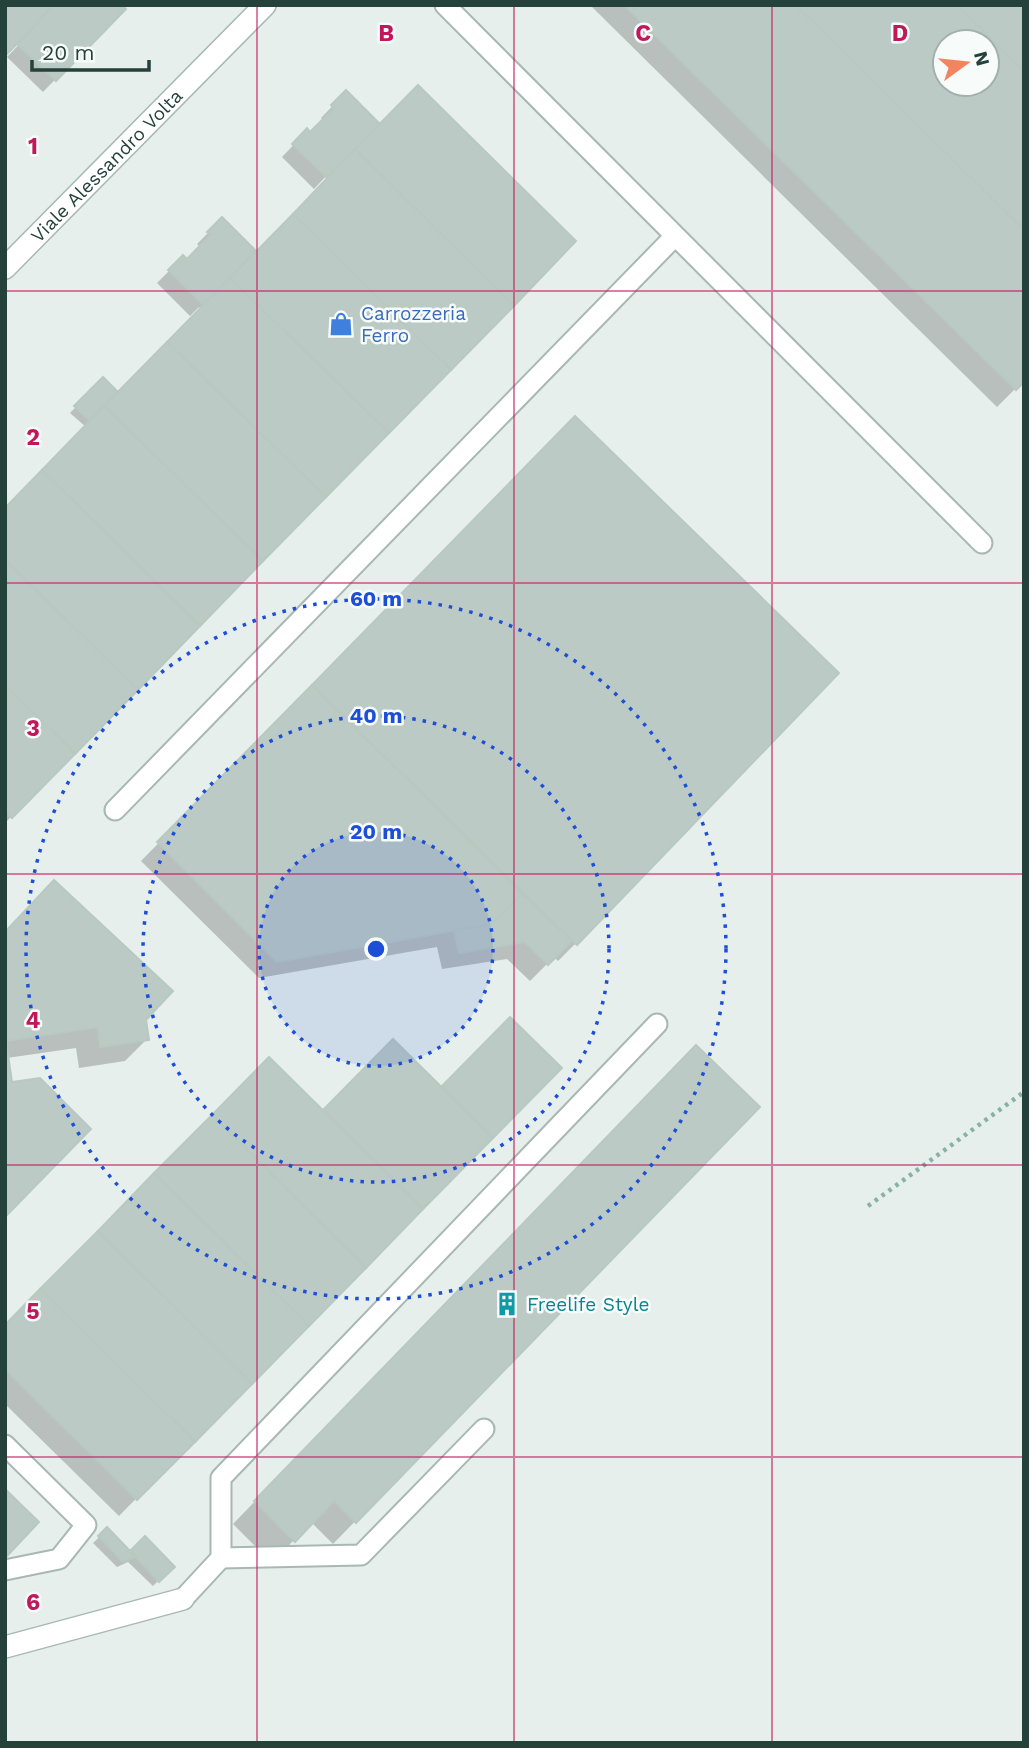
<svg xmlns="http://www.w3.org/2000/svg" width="1029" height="1748" font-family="'Work Sans',sans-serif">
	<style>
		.shadow { fill: #0003; fill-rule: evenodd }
		.building { fill: #bbcac4; stroke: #b8c9c2; stroke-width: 2; fill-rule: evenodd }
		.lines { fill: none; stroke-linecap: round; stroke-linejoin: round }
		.service-casing { stroke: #a8b8b2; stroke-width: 23 }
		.minor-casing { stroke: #a8b8b2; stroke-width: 24 }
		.path { stroke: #86b3a5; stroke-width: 4.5; stroke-dasharray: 3.5 5; stroke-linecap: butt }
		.service { stroke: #fff; stroke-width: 19 }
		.minor { stroke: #fff; stroke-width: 21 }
		.grid { fill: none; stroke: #c2185b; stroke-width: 2; stroke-opacity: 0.55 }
		.ring { fill: none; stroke: #1d4ed8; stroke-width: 3.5; stroke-dasharray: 3.5 7 }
		.labels { text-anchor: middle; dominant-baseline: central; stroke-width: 5; stroke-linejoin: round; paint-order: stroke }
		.street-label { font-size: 19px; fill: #24423a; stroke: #f7fbf9 }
		.shop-label { font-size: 19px; fill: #366cbe; stroke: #f7fbf9; text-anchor: start }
		.culture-label { font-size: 19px; fill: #0d838f; stroke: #f7fbf9; text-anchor: start }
		.grid-label { font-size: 23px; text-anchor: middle; font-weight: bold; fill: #c2185b; stroke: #f7fbf9; stroke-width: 5; stroke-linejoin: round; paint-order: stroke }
		.centre { fill: #1d4ed8; stroke: #f7fbf9; stroke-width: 3.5 }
		.ring-label { font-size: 21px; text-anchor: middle; font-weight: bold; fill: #1d4ed8; stroke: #f7fbf9; stroke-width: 5; stroke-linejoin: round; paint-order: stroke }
	</style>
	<rect width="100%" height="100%" fill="#e6efeb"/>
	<g class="shadow">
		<polygon points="57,5 124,9 43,92 7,57"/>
		<path d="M 590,5 L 1024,5 L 1024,380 L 997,407 ZM 945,42 L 987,42 L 987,84 L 945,84 Z"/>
		<polygon points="346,92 380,126 574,241 5,823 5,502 9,506 86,427 70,413 103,379 111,401 201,309 199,307 190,316 157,283 183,257 187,261 200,247 197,244 222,219 256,253 332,176 329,173 314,189 282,157 307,131 310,135 324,121 321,118"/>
		<polygon points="575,419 837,673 575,944 558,961 554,957 530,981 507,959 442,969 437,947 259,978 141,861"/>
		<polygon points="5,933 144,1020 147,1039 125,1061 79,1068 76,1048 7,1058 5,1214"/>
		<polygon points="510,1019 559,1068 119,1516 5,1404 5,1327 323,1112 393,1041 441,1089"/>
		<polygon points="674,1069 758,1107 333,1544 311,1522 272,1563 233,1524"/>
		<polygon points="107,1530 130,1554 145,1539 172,1567 153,1586 128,1562 117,1567 93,1543"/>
	</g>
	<g class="building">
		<polygon points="5,5 55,5 5,56"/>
		<polygon points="55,5 122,5 126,9 56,81 17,44"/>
		<polygon points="624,5 796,5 1024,230 1024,382 1016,390"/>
		<path d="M 796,5 L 957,5 L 1024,71 L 1024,230 ZM 945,42 L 987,42 L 987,84 L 945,84 Z"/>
		<polygon points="957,5 1024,5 1024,71"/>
		<polygon points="418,85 576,241 514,306 355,149"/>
		<polygon points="346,90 380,124 327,178 292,144 307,128 310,132 334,108 331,105"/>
		<polygon points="355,149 514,306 451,370 293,214"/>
		<polygon points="293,214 451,370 389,433 230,278"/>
		<polygon points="222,217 256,251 203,305 168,270 183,255 187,259 211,234 207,232"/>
		<polygon points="230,278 389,433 326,497 167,342"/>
		<polygon points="167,342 326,497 263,561 104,406"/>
		<polygon points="103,377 118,392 90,421 74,406"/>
		<polygon points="104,406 263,561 200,626 42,470"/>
		<polygon points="575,416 839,673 577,945 312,685"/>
		<polygon points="42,470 200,626 138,690 5,560 5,508"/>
		<polygon points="5,560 138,690 75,754 5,685"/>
		<polygon points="5,685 75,754 12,818 5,811"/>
		<polygon points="312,685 522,894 492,924 277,962 157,842"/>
		<polygon points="54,880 173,991 146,1020 149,1040 100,1047 98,1027 6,1041 12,1082 40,1078 91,1129 5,1217 5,932"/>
		<polygon points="522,894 572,941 548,965 525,942 459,953 454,931 492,924"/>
		<polygon points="510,1017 562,1068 493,1138 442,1086"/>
		<polygon points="393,1039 493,1138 423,1209 323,1110"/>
		<polygon points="696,1045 760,1107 356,1523 334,1501 295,1542 254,1501"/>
		<polygon points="269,1057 423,1209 366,1268 212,1115"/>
		<polygon points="212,1115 366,1268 309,1326 154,1173"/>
		<polygon points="154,1173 309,1326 252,1384 98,1231"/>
		<polygon points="98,1231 252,1384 195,1442 40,1289"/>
		<polygon points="40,1289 195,1442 137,1500 5,1369 5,1325"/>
		<polygon points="5,1489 39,1522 7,1556 5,1554"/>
		<polygon points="107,1527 130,1551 135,1557 123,1562 98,1536"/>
		<polygon points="145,1536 175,1567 159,1582 130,1551"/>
	</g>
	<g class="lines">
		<g class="service-casing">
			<g id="service">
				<polyline points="445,5 982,543"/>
				<polyline points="115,810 675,236"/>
				<polyline points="5,1445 86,1525 59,1559 5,1570"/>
				<polyline points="221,1558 361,1555 484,1429"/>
				<polyline points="183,1599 221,1558 221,1478 657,1024"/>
			</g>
		</g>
		<g class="minor-casing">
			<g id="minor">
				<path id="s1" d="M 5,268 L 265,5"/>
				<polyline points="5,1647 183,1599"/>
			</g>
		</g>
		<polyline class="path" points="868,1206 1024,1092"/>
		<use href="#service" class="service"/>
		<use href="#minor" class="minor"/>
	</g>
	<path class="grid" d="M 257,5 L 257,1743M 514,5 L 514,1743M 772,5 L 772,1743M 5,291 L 1024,291M 5,583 L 1024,583M 5,874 L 1024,874M 5,1165 L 1024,1165M 5,1457 L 1024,1457"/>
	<circle cx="376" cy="949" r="117" fill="#1d4ed8" fill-opacity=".12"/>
	<g class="ring">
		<circle cx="376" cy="949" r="117"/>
		<circle cx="376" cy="949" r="233"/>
		<circle cx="376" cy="949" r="350"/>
	</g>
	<defs>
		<g id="shop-bare" transform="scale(1.89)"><path d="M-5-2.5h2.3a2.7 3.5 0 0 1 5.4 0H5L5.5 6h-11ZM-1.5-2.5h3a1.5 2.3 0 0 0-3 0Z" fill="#3f7fe0" stroke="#f7fbf9" stroke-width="2.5" paint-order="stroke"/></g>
		<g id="building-bare" transform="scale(1.89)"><path d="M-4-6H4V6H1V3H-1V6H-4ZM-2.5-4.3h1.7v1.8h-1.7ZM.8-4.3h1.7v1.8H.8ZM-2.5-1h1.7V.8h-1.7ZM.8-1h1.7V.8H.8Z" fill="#0f9aa8" stroke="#f7fbf9" stroke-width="2.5" paint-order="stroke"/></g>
	</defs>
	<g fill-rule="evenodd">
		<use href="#shop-bare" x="341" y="324"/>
		<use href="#building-bare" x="507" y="1304"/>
	</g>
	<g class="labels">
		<g class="street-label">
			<text stroke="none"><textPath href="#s1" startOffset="144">Viale Alessandro Volta</textPath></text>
		</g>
		<g class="shop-label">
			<text x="361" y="313">Carrozzeria<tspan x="361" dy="22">Ferro</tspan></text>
		</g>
		<g class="culture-label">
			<text x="527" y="1304">Freelife Style</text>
		</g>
	</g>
	<g class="grid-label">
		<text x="386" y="41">B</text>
		<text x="643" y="41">C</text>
		<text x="900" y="41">D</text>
		<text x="33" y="154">1</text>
		<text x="33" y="445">2</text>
		<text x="33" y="736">3</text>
		<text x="33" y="1028">4</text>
		<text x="33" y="1319">5</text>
		<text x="33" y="1610">6</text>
	</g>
	<circle cx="376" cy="949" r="10" class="centre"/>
	<g class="ring-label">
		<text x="376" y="606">60 m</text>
		<text x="376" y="723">40 m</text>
		<text x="376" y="839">20 m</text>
	</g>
	<rect width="1029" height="1748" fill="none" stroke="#24423a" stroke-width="14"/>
	<g transform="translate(966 63) rotate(75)"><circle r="33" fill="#f7fbf9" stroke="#a3b1ad" stroke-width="2"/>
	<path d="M0-5L12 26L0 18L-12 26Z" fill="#f4845f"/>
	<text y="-10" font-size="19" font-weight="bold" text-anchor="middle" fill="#24423a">N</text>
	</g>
	<path d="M32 60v10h117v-10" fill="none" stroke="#24423a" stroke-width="3.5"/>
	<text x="42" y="60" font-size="21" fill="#24423a" stroke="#f7fbf9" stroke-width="5" paint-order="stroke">20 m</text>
</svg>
